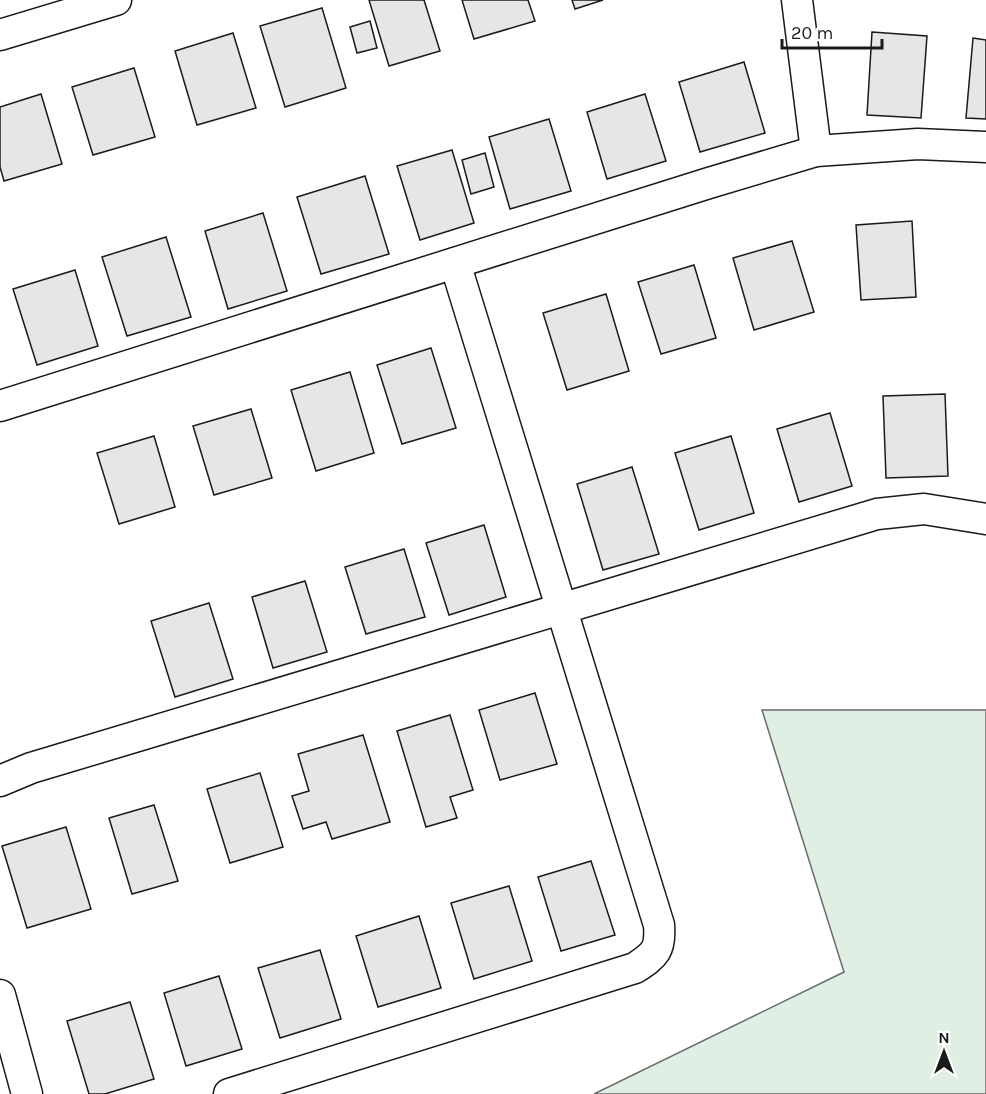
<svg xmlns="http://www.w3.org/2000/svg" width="986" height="1094" font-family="Karla,sans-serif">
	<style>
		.green { fill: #e0efe3; stroke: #6a6a6a; stroke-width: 1.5 }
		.building { fill: #e6e6e6; stroke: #1a1a1a; stroke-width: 1.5 }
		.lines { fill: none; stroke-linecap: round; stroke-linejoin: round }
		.minor-casing { stroke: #1a1a1a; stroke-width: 33 }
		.minor { stroke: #fff; stroke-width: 30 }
	</style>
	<rect width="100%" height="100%" fill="#fff"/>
	<polygon class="green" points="762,710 986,710 986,1094 594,1094 844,972"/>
	<g class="building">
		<polygon points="369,0 424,0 440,51 389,66"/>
		<polygon points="462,0 528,0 535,21 474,39"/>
		<polygon points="572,0 603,0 575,9"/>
		<polygon points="322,8 346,88 285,107 260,26"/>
		<polygon points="370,21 377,48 357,53 350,27"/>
		<polygon points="872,32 927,36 921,118 867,115"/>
		<polygon points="233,33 256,108 197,125 175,51"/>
		<polygon points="973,38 986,40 986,119 966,118"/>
		<polygon points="744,62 765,133 700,152 679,82"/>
		<polygon points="134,68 155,137 93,155 72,87"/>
		<polygon points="41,94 62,164 4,181 0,167 0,107"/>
		<polygon points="645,94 666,161 607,179 587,112"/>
		<polygon points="549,119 571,191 510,209 489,137"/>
		<polygon points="452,150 474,223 420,240 397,166"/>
		<polygon points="485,153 494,187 471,194 462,160"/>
		<polygon points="365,176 389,254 321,274 297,197"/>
		<polygon points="263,213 287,291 228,309 205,231"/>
		<polygon points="912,221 916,297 861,300 856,225"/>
		<polygon points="166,237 191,317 127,336 102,257"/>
		<polygon points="792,241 814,312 754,330 733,258"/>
		<polygon points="694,265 716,338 661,354 638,282"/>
		<polygon points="75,270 98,346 37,365 13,289"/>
		<polygon points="606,294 629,371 567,390 543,313"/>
		<polygon points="431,348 456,428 402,444 377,365"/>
		<polygon points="350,372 374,453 316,471 291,390"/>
		<polygon points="945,394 948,476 886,478 883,396"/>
		<polygon points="251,409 272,478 214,495 193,426"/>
		<polygon points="830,413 852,486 799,502 777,429"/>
		<polygon points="154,436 175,507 119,524 97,453"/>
		<polygon points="731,436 754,513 699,530 675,453"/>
		<polygon points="632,467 659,554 603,570 577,484"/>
		<polygon points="484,525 506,597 449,615 426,543"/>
		<polygon points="404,549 425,617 366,634 345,567"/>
		<polygon points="305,581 327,652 273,668 252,597"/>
		<polygon points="209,603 233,679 175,697 151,621"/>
		<polygon points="535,693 557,764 500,780 479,710"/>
		<polygon points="450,715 473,790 450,797 457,818 426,827 397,731"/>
		<polygon points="363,735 390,822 332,839 326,822 303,829 292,796 309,791 298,754"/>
		<polygon points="260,773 283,847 230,863 207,789"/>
		<polygon points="154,805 178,881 132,894 109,818"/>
		<polygon points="66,827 91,909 27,928 2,846"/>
		<polygon points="591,861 615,935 561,951 538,877"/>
		<polygon points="509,886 532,961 474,979 451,903"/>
		<polygon points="419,916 441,988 378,1007 356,936"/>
		<polygon points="320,950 341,1019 280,1038 258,968"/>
		<polygon points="219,976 242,1049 186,1066 164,993"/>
		<polygon points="130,1002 154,1079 105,1094 89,1094 67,1021"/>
	</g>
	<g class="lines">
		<g class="minor-casing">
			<g id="minor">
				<polyline points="797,0 816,151"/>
				<polyline points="0,35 116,0"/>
				<polyline points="0,406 709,183 816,151 918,144 986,147"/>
				<polyline points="0,781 31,768 877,514 924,509 986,519"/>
				<polyline points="0,995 27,1094"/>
				<path d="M 229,1094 L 635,968 C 655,955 661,950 659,925 L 455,263"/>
			</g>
		</g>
		<use href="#minor" class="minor"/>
	</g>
	<g transform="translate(944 1052)" stroke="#ffffff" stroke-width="4.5" paint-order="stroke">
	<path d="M0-4.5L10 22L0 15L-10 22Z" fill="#1a1a1a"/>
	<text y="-9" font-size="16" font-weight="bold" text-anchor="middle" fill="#1a1a1a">N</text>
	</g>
	<path d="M782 39v9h100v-9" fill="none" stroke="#1a1a1a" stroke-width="3"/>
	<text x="791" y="39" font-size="18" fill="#1a1a1a" stroke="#ffffff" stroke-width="4.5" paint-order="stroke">20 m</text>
</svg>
